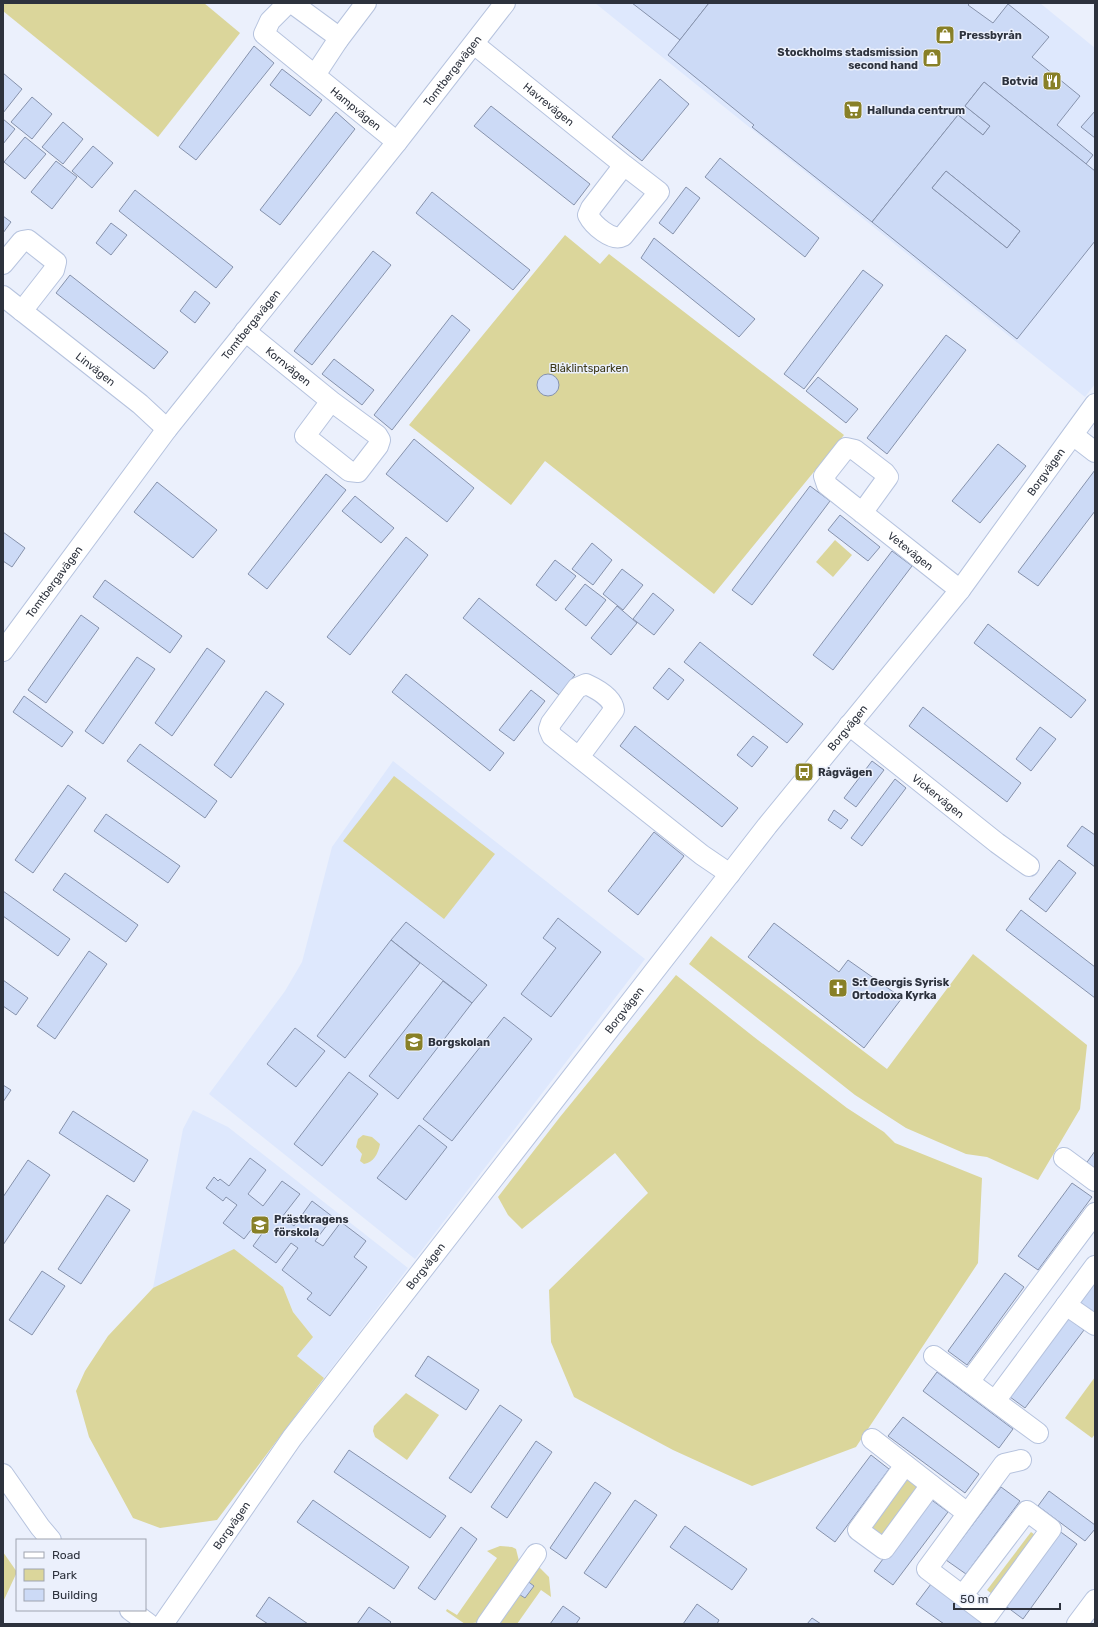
<svg xmlns="http://www.w3.org/2000/svg" width="1098" height="1627" font-family="Rubik,sans-serif">
	<style>
		.built { fill: #dee8fd }
		.green { fill: #dbd69b }
		.building { fill: #ccdaf6; stroke: #8692ac; fill-rule: evenodd }
		.lines { fill: none; stroke-linecap: round; stroke-linejoin: round }
		.minor-casing { stroke: #b6c3de; stroke-width: 22 }
		.minor { stroke: #fff; stroke-width: 20 }
		.labels { text-anchor: middle; dominant-baseline: central; stroke-width: 3; stroke-linejoin: round; paint-order: stroke }
		.poi-label { font-size: 11px; font-weight: bold; fill: #2d323d; stroke: #ebf0fc; text-anchor: start }
		.street-label { font-size: 11px; fill: #2d323d; stroke: #ebf0fc }
		.park-label { font-size: 11px; fill: #3b3715; stroke: #ebf0fc }
	</style>
	<rect width="100%" height="100%" fill="#ebf0fc"/>
	<g class="built">
		<polygon points="595,3 1040,3 1095,48 1095,384 1085,397"/>
		<polygon points="393,761 645,959 415,1259 209,1094 285,991 302,962 332,847"/>
		<polygon points="193,1110 228,1127 408,1268 324,1378 297,1356 312,1337 293,1312 283,1287 153,1288 183,1129"/>
	</g>
	<g class="green">
		<polygon points="3,3 204,3 240,33 158,137 3,11"/>
		<polygon points="565,235 600,264 609,254 844,435 714,594 545,461 511,505 409,425"/>
		<polygon points="835,540 852,555 833,577 816,562"/>
		<polygon points="394,776 495,854 444,919 343,841"/>
		<polygon points="711,936 887,1069 973,954 1087,1045 1080,1109 1038,1180 987,1157 966,1154 906,1128 855,1095 689,964"/>
		<polygon points="676,975 754,1037 847,1108 884,1132 895,1143 982,1178 978,1263 856,1447 752,1486 673,1450 574,1397 551,1342 549,1290 648,1193 615,1153 522,1229 508,1215 498,1197 560,1117"/>
		<path d="M 363,1135 L 372,1137 L 380,1144 C 378,1154 374,1162 364,1164 L 360,1161 L 362,1154 L 356,1147 L 358,1139 Z"/>
		<polygon points="234,1249 283,1287 293,1312 313,1337 297,1356 324,1378 217,1520 160,1528 133,1518 89,1437 76,1391 85,1371 108,1336 153,1288"/>
		<polygon points="1095,1377 1095,1434 1092,1438 1065,1418"/>
		<polygon points="406,1393 439,1415 407,1460 375,1437 373,1431 374,1426"/>
		<polygon points="907,1475 923,1487 882,1542 866,1530"/>
		<polygon points="1031,1532 1046,1543 1002,1602 987,1590"/>
		<polygon points="500,1546 512,1547 516,1549 520,1565 480,1622 465,1624 446,1611 447,1609 457,1615 497,1558 487,1551"/>
		<polygon points="3,1552 17,1572 3,1602"/>
		<polygon points="539,1567 549,1577 551,1597 541,1590 517,1624 495,1624"/>
	</g>
	<g class="building">
		<polygon points="632,3 709,3 680,40"/>
		<polygon points="709,3 970,3 968,5 993,23 1008,4 1049,37 1032,57 1080,96 1057,125 1093,155 1086,164 984,82 965,106 990,126 983,135 958,115 872,222 752,127 754,125 668,55"/>
		<polygon points="254,46 274,63 196,160 179,147"/>
		<polygon points="282,69 322,100 310,116 270,85"/>
		<polygon points="3,73 22,89 3,113"/>
		<polygon points="660,79 689,104 642,161 612,137"/>
		<path d="M 984,82 L 1095,171 L 1095,241 L 1017,339 L 872,222 L 958,115 L 983,135 L 990,126 L 965,106 ZM 946,171 L 1020,231 L 1007,248 L 932,188 Z"/>
		<polygon points="32,97 52,114 32,139 11,122"/>
		<polygon points="491,106 590,184 574,205 474,126"/>
		<polygon points="1095,111 1095,138 1081,127"/>
		<polygon points="336,112 355,129 280,225 260,210"/>
		<polygon points="3,119 15,129 3,144"/>
		<polygon points="63,122 83,139 63,164 42,147"/>
		<polygon points="25,137 46,154 25,179 4,162"/>
		<polygon points="93,146 113,163 92,188 72,171"/>
		<polygon points="720,158 819,238 805,257 705,177"/>
		<polygon points="56,161 77,177 52,209 31,192"/>
		<polygon points="946,171 1020,231 1007,248 932,188"/>
		<polygon points="686,187 700,198 673,234 659,223"/>
		<polygon points="135,190 233,267 216,288 119,211"/>
		<polygon points="432,192 530,270 513,290 416,213"/>
		<polygon points="3,216 11,222 3,233"/>
		<polygon points="111,223 127,235 111,255 96,243"/>
		<polygon points="654,238 755,319 739,337 641,258"/>
		<polygon points="373,251 391,265 312,365 294,351"/>
		<polygon points="863,270 883,285 804,389 784,374"/>
		<polygon points="70,275 168,352 154,369 56,293"/>
		<polygon points="195,291 210,303 195,323 180,311"/>
		<polygon points="452,315 470,330 392,430 374,415"/>
		<polygon points="946,335 966,350 887,454 867,438"/>
		<polygon points="334,359 374,390 362,405 322,374"/>
		<circle cx="548" cy="385" r="11"/>
		<polygon points="818,377 858,409 846,423 806,391"/>
		<polygon points="414,439 474,488 447,522 386,474"/>
		<polygon points="998,444 1026,466 980,523 952,501"/>
		<polygon points="1095,470 1095,511 1038,586 1018,572"/>
		<polygon points="326,474 346,490 267,589 248,574"/>
		<polygon points="157,482 217,530 193,558 134,512"/>
		<polygon points="810,486 830,501 752,605 732,590"/>
		<polygon points="355,496 394,528 381,543 342,511"/>
		<polygon points="840,515 880,547 868,561 828,530"/>
		<polygon points="3,532 25,548 12,567 3,561"/>
		<polygon points="406,537 428,555 350,655 327,637"/>
		<polygon points="592,543 612,560 593,585 572,569"/>
		<polygon points="892,551 912,566 833,670 813,655"/>
		<polygon points="555,560 576,576 556,601 536,585"/>
		<polygon points="622,569 643,585 623,610 603,594"/>
		<polygon points="105,580 182,636 170,653 93,597"/>
		<polygon points="585,584 606,600 586,626 565,609"/>
		<polygon points="653,593 674,610 654,635 633,619"/>
		<polygon points="479,598 575,675 559,695 463,618"/>
		<polygon points="617,606 637,623 611,655 591,638"/>
		<polygon points="81,615 99,628 46,703 28,690"/>
		<polygon points="988,624 1086,700 1071,718 974,643"/>
		<polygon points="700,642 803,724 787,743 684,662"/>
		<polygon points="207,648 225,661 172,736 155,723"/>
		<polygon points="137,657 155,669 103,744 85,731"/>
		<polygon points="669,668 684,680 668,700 653,688"/>
		<polygon points="406,674 504,753 490,771 392,692"/>
		<polygon points="531,690 545,701 514,741 499,730"/>
		<polygon points="266,691 284,704 231,778 214,765"/>
		<polygon points="24,696 73,732 62,747 13,712"/>
		<polygon points="923,707 1021,783 1007,802 909,726"/>
		<polygon points="635,726 738,808 722,827 620,746"/>
		<polygon points="1040,727 1056,739 1031,771 1016,759"/>
		<polygon points="753,736 768,747 752,767 737,755"/>
		<polygon points="140,744 217,801 205,818 127,761"/>
		<polygon points="872,761 884,770 856,807 844,798"/>
		<polygon points="895,779 906,788 862,846 851,838"/>
		<polygon points="68,785 86,798 33,873 15,860"/>
		<polygon points="834,810 848,820 841,829 828,820"/>
		<polygon points="106,814 180,866 168,883 94,831"/>
		<polygon points="1082,826 1095,835 1095,867 1067,846"/>
		<polygon points="654,832 684,856 638,915 608,891"/>
		<polygon points="1059,860 1076,873 1046,912 1029,899"/>
		<polygon points="65,873 138,925 126,942 53,890"/>
		<polygon points="3,891 70,939 58,956 3,916"/>
		<polygon points="1021,910 1095,967 1095,998 1006,930"/>
		<polygon points="558,918 601,952 551,1017 521,994 556,948 543,938"/>
		<polygon points="406,922 487,985 472,1003 391,940"/>
		<polygon points="774,923 839,972 848,960 902,998 864,1048 748,957"/>
		<polygon points="391,940 420,963 345,1058 317,1036"/>
		<polygon points="89,951 107,964 55,1039 37,1026"/>
		<polygon points="3,980 28,998 16,1015 3,1006"/>
		<polygon points="443,981 472,1003 398,1099 369,1076"/>
		<polygon points="504,1017 532,1039 452,1141 423,1119"/>
		<polygon points="295,1028 325,1051 296,1087 267,1064"/>
		<polygon points="349,1072 378,1094 322,1166 294,1144"/>
		<polygon points="3,1085 11,1090 3,1102"/>
		<polygon points="73,1111 148,1160 134,1182 59,1133"/>
		<polygon points="419,1125 447,1147 406,1200 377,1178"/>
		<polygon points="1095,1151 1095,1173 1085,1165"/>
		<polygon points="250,1158 266,1170 248,1194 263,1206 282,1181 300,1194 282,1217 294,1226 312,1201 333,1217 315,1241 323,1246 341,1222 366,1241 354,1257 367,1267 330,1316 307,1299 312,1293 282,1270 298,1248 291,1243 276,1263 253,1246 269,1224 260,1218 244,1239 223,1223 237,1205 226,1197 223,1201 206,1188 214,1177 218,1181 220,1179 229,1186"/>
		<polygon points="28,1160 50,1175 3,1245 3,1197"/>
		<polygon points="1072,1183 1092,1197 1038,1270 1018,1256"/>
		<polygon points="107,1195 130,1210 81,1284 58,1269"/>
		<polygon points="42,1271 65,1286 32,1335 9,1320"/>
		<polygon points="1005,1273 1024,1287 967,1365 948,1351"/>
		<polygon points="1095,1274 1095,1314 1076,1299"/>
		<polygon points="1065,1316 1084,1330 1025,1408 1006,1394"/>
		<polygon points="428,1356 479,1390 466,1410 415,1376"/>
		<polygon points="937,1372 1013,1429 999,1448 923,1391"/>
		<polygon points="500,1405 522,1420 471,1493 449,1478"/>
		<polygon points="903,1417 979,1474 965,1493 888,1436"/>
		<polygon points="536,1441 552,1452 507,1518 491,1507"/>
		<polygon points="349,1450 446,1516 430,1538 334,1472"/>
		<polygon points="871,1455 889,1469 835,1542 816,1528"/>
		<polygon points="595,1482 611,1493 566,1559 550,1548"/>
		<polygon points="1001,1487 1020,1501 966,1574 946,1560"/>
		<polygon points="1049,1491 1095,1525 1095,1529 1085,1541 1038,1506"/>
		<polygon points="929,1498 948,1512 893,1585 874,1571"/>
		<polygon points="313,1500 409,1567 394,1589 297,1522"/>
		<polygon points="635,1500 657,1515 606,1588 584,1573"/>
		<polygon points="685,1526 747,1569 732,1590 670,1547"/>
		<polygon points="461,1527 477,1539 435,1600 418,1588"/>
		<polygon points="1058,1530 1077,1544 1023,1619 1003,1604"/>
		<polygon points="526,1580 534,1586 525,1598 517,1593"/>
		<polygon points="931,1584 985,1624 944,1624 916,1604"/>
		<polygon points="269,1597 308,1624 268,1624 256,1616"/>
		<polygon points="697,1604 719,1620 717,1624 683,1624"/>
		<polygon points="563,1606 580,1618 576,1624 550,1624"/>
		<polygon points="369,1607 391,1622 389,1624 357,1624"/>
		<polygon points="812,1618 821,1624 807,1624"/>
	</g>
	<g class="lines">
		<g class="minor-casing">
			<g id="minor">
				<path id="s1" d="M 288,3 L 270,21 L 264,34 L 397,142"/>
				<polyline points="292,3 333,33 338,40 315,75"/>
				<polyline points="338,40 366,3"/>
				<path id="s2" d="M 474,44 L 624,165 L 591,208 L 588,215 C 593,225 612,242 623,236 L 659,192 L 624,165"/>
				<polyline points="3,264 22,241 28,240 56,262 54,270 22,311"/>
				<path id="s3" d="M 3,296 L 140,404 L 167,429"/>
				<path id="s4" d="M 245,331 L 331,401 L 305,436 L 349,471 L 358,472 L 378,446 L 380,440 L 377,435 L 331,401"/>
				<polyline points="1073,435 1095,452"/>
				<path id="s5" d="M 862,513 L 888,477 L 885,473 L 855,450 L 846,448 L 824,476 L 827,485 L 960,590"/>
				<path id="s6" d="M 3,651 L 167,429 L 397,142 L 505,3"/>
				<path id="s7" d="M 849,725 L 997,843 L 1029,866"/>
				<path d="M 579,757 L 614,710 C 613,698 597,689 586,684 L 577,688 L 551,723 L 549,729 L 552,736 L 702,855 L 730,874"/>
				<polyline points="1064,1158 1095,1181"/>
				<polyline points="1066,1305 1095,1325"/>
				<polyline points="934,1356 1038,1433"/>
				<polyline points="969,1382 1095,1213"/>
				<polyline points="995,1401 1095,1266"/>
				<polyline points="872,1439 967,1513"/>
				<polyline points="905,1465 858,1530 884,1549 931,1485"/>
				<polyline points="3,1474 40,1527 51,1540"/>
				<polyline points="963,1595 1027,1511 1051,1529 988,1615 927,1569 1004,1464 1021,1460"/>
				<polyline points="130,1610 149,1624"/>
				<path id="s8" d="M 163,1624 L 292,1438 L 767,826 L 960,590 L 1095,404"/>
				<polyline points="487,1624 536,1554"/>
				<polyline points="1077,1624 1095,1600"/>
			</g>
		</g>
		<use href="#minor" class="minor"/>
	</g>
	<defs>
		<g id="shop-square" transform="scale(1)"><rect x="-9" y="-9" width="18" height="18" rx="4" fill="#888027" stroke="#ebf0fc"/><path d="M-5-2.5h2.3a2.7 3.5 0 0 1 5.4 0H5L5.5 6h-11ZM-1.5-2.5h3a1.5 2.3 0 0 0-3 0Z" fill="#fff"/></g>
		<g id="restaurant-square" transform="scale(1)"><rect x="-9" y="-9" width="18" height="18" rx="4" fill="#888027" stroke="#ebf0fc"/><path d="M-5-6h1v4h1v-4h1v4h1v-4h1v5L-1.5 .5V6h-2V.5L-5-1ZM5-6V6H3V1.5H1.5Q1.5-4 5-6Z" fill="#fff"/></g>
		<g id="supermarket-square" transform="scale(1)"><rect x="-9" y="-9" width="18" height="18" rx="4" fill="#888027" stroke="#ebf0fc"/><path d="M-6-5.5h2.5l.6 2H6L4.5 2H-2.5L-4.4-4H-6ZM-1.5 3.2a1.3 1.3 0 1 0 .1 0ZM3 3.2a1.3 1.3 0 1 0 .1 0Z" fill="#fff"/></g>
		<g id="bus-square" transform="scale(1)"><rect x="-9" y="-9" width="18" height="18" rx="4" fill="#888027" stroke="#ebf0fc"/><path d="M-5-6H5V4H4V6H2V4H-2V6H-4V4H-5ZM-3.5-4V0h7V-4ZM-3.5 1.2v1.5H-2V1.2ZM2 1.2v1.5H3.5V1.2Z" fill="#fff"/></g>
		<g id="church-square" transform="scale(1)"><rect x="-9" y="-9" width="18" height="18" rx="4" fill="#888027" stroke="#ebf0fc"/><path d="M-1.2-6h2.4v3.5h3.3v2.4h-3.3V6h-2.4V-.1h-3.3v-2.4h3.3Z" fill="#fff"/></g>
		<g id="school-square" transform="scale(1)"><rect x="-9" y="-9" width="18" height="18" rx="4" fill="#888027" stroke="#ebf0fc"/><path d="M0-5L7-2L0 1L-7-2ZM-4 1L0 2.5L4 1V4Q0 6-4 4Z" fill="#fff"/></g>
	</defs>
	<g fill-rule="evenodd">
		<use href="#shop-square" x="945" y="35"/>
		<use href="#shop-square" x="932" y="58"/>
		<use href="#restaurant-square" x="1052" y="81"/>
		<use href="#supermarket-square" x="853" y="110"/>
		<use href="#bus-square" x="804" y="772"/>
		<use href="#church-square" x="838" y="988"/>
		<use href="#school-square" x="414" y="1042"/>
		<use href="#school-square" x="260" y="1225"/>
	</g>
	<g class="labels">
		<g class="poi-label">
			<text x="959" y="35">Pressbyrån</text>
			<text x="918" y="52" text-anchor="end">Stockholms stadsmission<tspan x="918" dy="13">second hand</tspan></text>
			<text x="1038" y="81" text-anchor="end">Botvid</text>
			<text x="867" y="110">Hallunda centrum</text>
			<text x="818" y="772">Rågvägen</text>
			<text x="852" y="982">S:t Georgis Syrisk<tspan x="852" dy="13">Ortodoxa Kyrka</tspan></text>
			<text x="428" y="1042">Borgskolan</text>
			<text x="274" y="1219">Prästkragens<tspan x="274" dy="13">förskola</tspan></text>
		</g>
		<g class="street-label">
			<text stroke="none"><textPath href="#s6" startOffset="734">Tomtbergavägen</textPath></text>
			<text stroke="none"><textPath href="#s2" startOffset="96">Havrevägen</textPath></text>
			<text stroke="none"><textPath href="#s1" startOffset="158">Hampvägen</textPath></text>
			<text stroke="none"><textPath href="#s6" startOffset="410">Tomtbergavägen</textPath></text>
			<text stroke="none"><textPath href="#s4" startOffset="56">Kornvägen</textPath></text>
			<text stroke="none"><textPath href="#s3" startOffset="118">Linvägen</textPath></text>
			<text stroke="none"><textPath href="#s8" startOffset="1452">Borgvägen</textPath></text>
			<text stroke="none"><textPath href="#s5" startOffset="248">Vetevägen</textPath></text>
			<text stroke="none"><textPath href="#s6" startOffset="86">Tomtbergavägen</textPath></text>
			<text stroke="none"><textPath href="#s8" startOffset="1128">Borgvägen</textPath></text>
			<text stroke="none"><textPath href="#s7" startOffset="114">Vickervägen</textPath></text>
			<text stroke="none"><textPath href="#s8" startOffset="768">Borgvägen</textPath></text>
			<text stroke="none"><textPath href="#s8" startOffset="444">Borgvägen</textPath></text>
			<text stroke="none"><textPath href="#s8" startOffset="120">Borgvägen</textPath></text>
		</g>
		<g class="park-label">
			<text x="589" y="368">Blåklintsparken</text>
		</g>
	</g>
	<rect width="1098" height="1627" fill="none" stroke="#2d323d" stroke-width="8"/>
	<rect x="16" y="1539" width="130" height="72" fill="#ebf0fc" stroke="#9fa4b0"/>
	<rect x="24" y="1552" width="20" height="6" fill="#ffffff" stroke="#9fa4b0"/>
	<text x="52" y="1559" font-size="12" fill="#2d323d">Road</text>
	<rect x="24" y="1569" width="20" height="12" fill="#dbd69b" stroke="#9fa4b0"/>
	<text x="52" y="1579" font-size="12" fill="#2d323d">Park</text>
	<rect x="24" y="1589" width="20" height="12" fill="#ccdaf6" stroke="#9fa4b0"/>
	<text x="52" y="1599" font-size="12" fill="#2d323d">Building</text>
	<path d="M954 1603v6h106v-6" fill="none" stroke="#2d323d" stroke-width="2"/>
	<text x="960" y="1603" font-size="12" fill="#2d323d" stroke="#ebf0fc" stroke-width="3" paint-order="stroke">50 m</text>
</svg>
